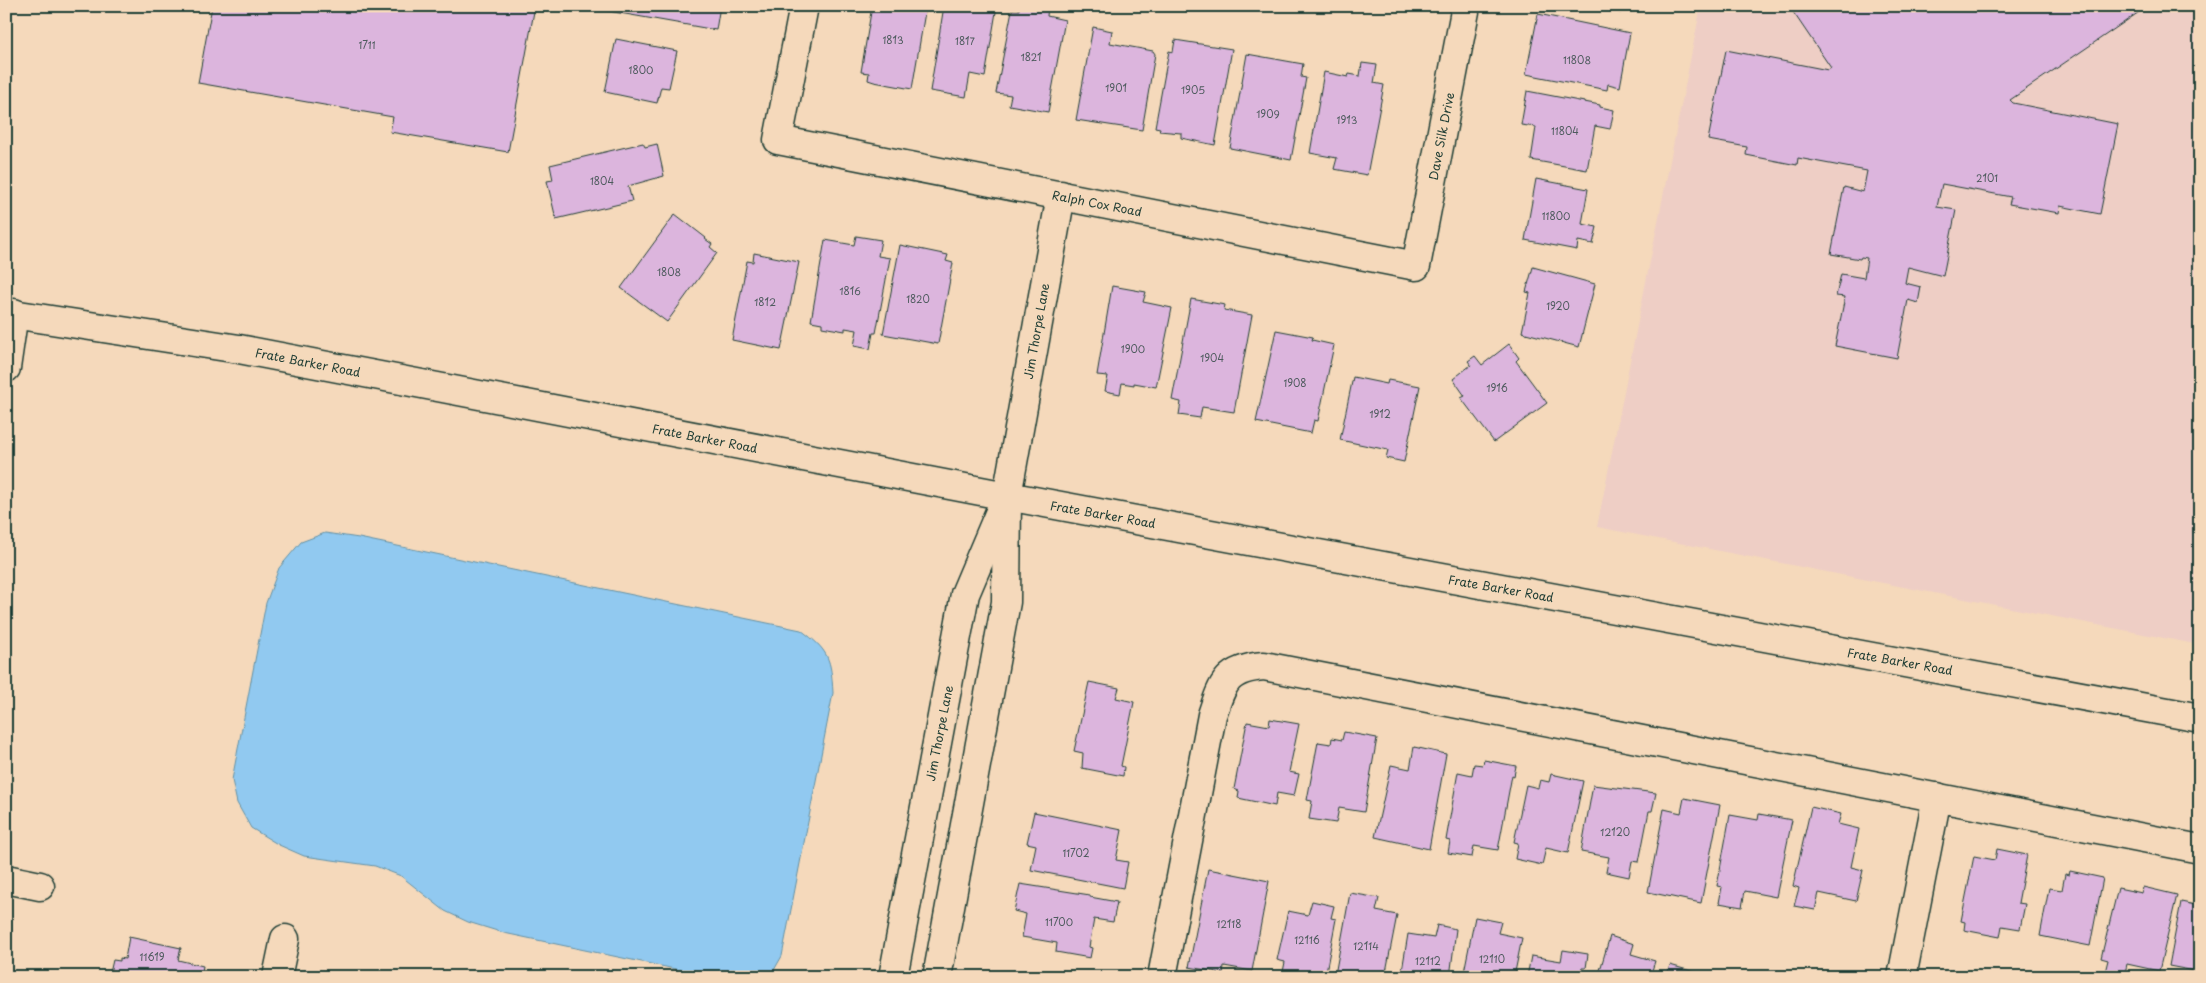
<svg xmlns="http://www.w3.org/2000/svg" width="2206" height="983" font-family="'Playpen Sans',sans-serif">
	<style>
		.built { fill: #eecec5 }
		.water { fill: #91c9f0; stroke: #6391a5 }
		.building { fill: #dcb5dd; stroke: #1f3d34 }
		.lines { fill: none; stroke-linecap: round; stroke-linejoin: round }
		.minor-casing { stroke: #1f3d34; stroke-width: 31 }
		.minor { stroke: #f5d9bb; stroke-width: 28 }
		.labels { text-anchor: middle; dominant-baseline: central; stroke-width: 4; stroke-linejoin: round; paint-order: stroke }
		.number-label { font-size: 10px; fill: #4e5b5e }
		.street-label { font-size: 12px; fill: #1f3d34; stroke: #f5d9bb }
	</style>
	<rect width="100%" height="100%" fill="#f5d9bb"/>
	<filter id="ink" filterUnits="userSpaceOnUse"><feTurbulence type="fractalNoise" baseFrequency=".02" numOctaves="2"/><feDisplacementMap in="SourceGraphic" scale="10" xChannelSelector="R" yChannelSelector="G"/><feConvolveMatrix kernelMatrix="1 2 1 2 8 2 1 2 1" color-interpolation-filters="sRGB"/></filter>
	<g filter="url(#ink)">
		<polygon class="built" points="1701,6 2200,6 2200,645 1597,527"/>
		<path class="water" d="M 325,533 L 359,538 L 801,630 C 829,651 831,658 833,693 L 782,956 L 770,977 L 713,977 L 504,933 L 468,922 L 445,911 L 401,876 L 375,866 L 304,856 L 279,845 L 251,828 L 237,803 L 232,780 L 266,603 L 279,568 L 301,542 Z"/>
		<g class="building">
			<polygon points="212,6 535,6 508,152 390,132 393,117 198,83"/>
			<polygon points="598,6 720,6 716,30 597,9"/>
			<polygon points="872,6 926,6 912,89 874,82 868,80 869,73 861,72"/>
			<polygon points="944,6 997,6 985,77 970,74 966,97 930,91"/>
			<polygon points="1019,6 1048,6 1047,16 1065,20 1048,112 1009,105 1011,95 996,93 1012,10 1019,10"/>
			<polygon points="1572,6 1622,6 1621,13"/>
			<polygon points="1789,6 1974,6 1973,10 1978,12 1986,6 2148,6 2010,100 2013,103 2118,124 2100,214 2060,206 2059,213 2009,204 2011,197 1942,184 1937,207 1956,210 1943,276 1908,267 1905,283 1921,287 1918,303 1908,300 1897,358 1835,346 1845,297 1836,296 1841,274 1864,278 1867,258 1861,257 1860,259 1831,254 1844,187 1863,192 1867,171 1798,158 1797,165 1746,155 1747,147 1708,140 1726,50 1828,70 1831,68"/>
			<polygon points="1538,14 1630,33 1620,87 1608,84 1607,90 1526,74"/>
			<polygon points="1093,27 1112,31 1110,43 1153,51 1155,54 1142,130 1076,120"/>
			<polygon points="616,39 677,51 669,88 661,87 657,103 605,92"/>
			<polygon points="1175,40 1232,49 1215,145 1181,138 1181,133 1159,131 1160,128 1155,127 1169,51 1173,52"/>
			<polygon points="1247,54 1303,64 1301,77 1306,78 1291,160 1230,148"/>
			<polygon points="1362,63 1377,65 1374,83 1384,85 1367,175 1334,169 1337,158 1310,153 1324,72 1348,77 1349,74 1360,76"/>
			<polygon points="1527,91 1600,105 1600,107 1614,110 1610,129 1595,126 1587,170 1531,160 1536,127 1521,125"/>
			<polygon points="643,143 645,147 657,144 664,176 628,186 632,201 556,219 547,181 553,180 550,165"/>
			<polygon points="1536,179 1588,189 1582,224 1597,227 1593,244 1578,241 1577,250 1525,240"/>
			<polygon points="675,214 706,238 705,239 712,244 710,247 717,253 667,322 621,288"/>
			<polygon points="856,236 881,240 878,256 890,258 876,333 873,333 870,349 854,346 857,330 845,328 845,331 822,327 822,323 811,321 825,240 854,245"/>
			<polygon points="900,245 948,255 946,261 953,263 938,344 883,334"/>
			<polygon points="754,253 799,262 781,350 732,340 747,261 753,262"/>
			<polygon points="1533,267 1595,284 1579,347 1522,332 1530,293 1526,292"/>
			<polygon points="1112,286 1146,292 1143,302 1172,308 1156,387 1134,383 1134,385 1122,383 1120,394 1105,391 1108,376 1097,375"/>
			<polygon points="1191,299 1225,305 1224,310 1252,315 1234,412 1202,407 1200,418 1179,415 1181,402 1172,400"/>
			<polygon points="1276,330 1313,337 1312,340 1334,345 1318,421 1314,420 1311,433 1256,422"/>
			<polygon points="1509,344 1519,358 1516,361 1547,403 1494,442 1461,398 1465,396 1453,379 1471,365 1468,361 1475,356 1482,365"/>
			<polygon points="1353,377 1387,384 1388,380 1420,386 1404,462 1386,458 1388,450 1340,440"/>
			<polygon points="1089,682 1119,688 1116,698 1134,702 1121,766 1124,767 1123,776 1082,768 1083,753 1074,751"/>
			<polygon points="1270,719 1299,724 1289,772 1299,774 1294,796 1277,793 1275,806 1238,798 1239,791 1234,789 1247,722 1269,726"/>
			<polygon points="1344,732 1377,738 1364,812 1339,808 1336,823 1309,819 1312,801 1307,800 1318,742 1331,744 1332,738 1342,740"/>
			<polygon points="1414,747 1446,754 1429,849 1375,837 1391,765 1410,769"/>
			<polygon points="1484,760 1516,766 1514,776 1512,775 1498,850 1474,846 1472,857 1448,853 1450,841 1446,840 1458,772 1472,775 1474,764 1483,765"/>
			<polygon points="1551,774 1583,781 1568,853 1546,848 1542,865 1515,859 1518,843 1514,842 1526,785 1538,788 1540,780 1549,782"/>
			<polygon points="1593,785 1656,793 1652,811 1649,811 1639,862 1632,861 1629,877 1606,872 1609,857 1581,852"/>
			<polygon points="1684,798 1720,805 1701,903 1648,892 1664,809 1681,813"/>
			<polygon points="1811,807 1841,814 1838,824 1859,829 1851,867 1863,870 1856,901 1819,893 1815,910 1794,906 1799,888 1793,886"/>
			<polygon points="1034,812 1122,830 1116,860 1128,862 1123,888 1031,870 1036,845 1027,843"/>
			<polygon points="1759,814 1792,820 1776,897 1745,891 1742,907 1719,903 1722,887 1717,886 1730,815 1758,820"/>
			<polygon points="1997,849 2027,855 2018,903 2025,904 2020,929 2002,926 2000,937 1964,930 1965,922 1961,921 1974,856 1995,860"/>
			<polygon points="1208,869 1269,881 1252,971 1224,966 1223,973 1189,967"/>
			<polygon points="2070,871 2103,878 2090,946 2040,936 2049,888 2062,890 2065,874 2069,875"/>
			<polygon points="1020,884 1090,895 1090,897 1117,902 1113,922 1094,919 1089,947 1092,948 1090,958 1056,952 1057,943 1022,937 1026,914 1014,911"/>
			<polygon points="2143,887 2177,895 2159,971 2127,964 2124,977 2104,976 2108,960 2101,958 2118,888 2142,893"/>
			<polygon points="1350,893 1379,898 1376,911 1397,915 1385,977 1335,975"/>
			<polygon points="1312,901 1334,906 1331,918 1336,919 1325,977 1282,977 1285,962 1277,960 1288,911 1308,915"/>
			<polygon points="2181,902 2200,906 2200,972 2169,966"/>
			<polygon points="1475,917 1501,922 1498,933 1522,938 1514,977 1463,977"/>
			<polygon points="1437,925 1456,929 1450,977 1401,977 1408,934 1434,938"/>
			<polygon points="1610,936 1634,944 1631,954 1655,961 1650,977 1598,977"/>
			<polygon points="129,937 181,948 178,960 203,966 201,977 109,977 113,960 120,961 120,958 125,959"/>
			<polygon points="1563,950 1588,954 1586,968 1582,968 1580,977 1527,977 1531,956 1561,961"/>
			<polygon points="1670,965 1712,977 1666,977"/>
		</g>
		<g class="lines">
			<g class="minor-casing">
				<g id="minor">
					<polyline points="804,6 778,140 1416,266 1466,6"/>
					<polyline points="6,313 239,349 1007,496 2200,718"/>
					<polyline points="6,368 14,313"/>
					<polyline points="6,879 40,886"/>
					<polyline points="277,977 285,939"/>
					<polyline points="893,977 965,594 1001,509"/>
					<polyline points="937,977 1006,602 1007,496 1061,195"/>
					<path d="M 1162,977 L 1212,715 C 1223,682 1227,669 1264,666 L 2200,849"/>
					<polyline points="1902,977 1937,797"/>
				</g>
			</g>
			<use href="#minor" class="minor"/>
		</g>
	</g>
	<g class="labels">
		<g class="number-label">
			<text x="893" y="39">1813</text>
			<text x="965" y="40">1817</text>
			<text x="367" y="44">1711</text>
			<text x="1031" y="56">1821</text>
			<text x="1577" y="59">11808</text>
			<text x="641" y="69">1800</text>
			<text x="1116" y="87">1901</text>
			<text x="1193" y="89">1905</text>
			<text x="1268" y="113">1909</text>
			<text x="1347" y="119">1913</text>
			<text x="1565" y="130">11804</text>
			<text x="1987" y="177">2101</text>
			<text x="602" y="180">1804</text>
			<text x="1556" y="215">11800</text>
			<text x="669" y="271">1808</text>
			<text x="850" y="290">1816</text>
			<text x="918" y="298">1820</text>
			<text x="765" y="301">1812</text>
			<text x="1558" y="305">1920</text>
			<text x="1133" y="348">1900</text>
			<text x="1212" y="357">1904</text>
			<text x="1295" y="382">1908</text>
			<text x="1497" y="387">1916</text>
			<text x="1380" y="413">1912</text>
			<text x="1615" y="831">12120</text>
			<text x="1076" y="852">11702</text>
			<text x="1059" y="921">11700</text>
			<text x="1229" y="923">12118</text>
			<text x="1307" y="939">12116</text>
			<text x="1366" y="945">12114</text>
			<text x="152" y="956">11619</text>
			<text x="1492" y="958">12110</text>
			<text x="1428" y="960">12112</text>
		</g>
		<g class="street-label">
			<text transform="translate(1441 136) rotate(-79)">Dave Silk Drive</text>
			<text transform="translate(1097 203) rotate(11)">Ralph Cox Road</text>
			<text transform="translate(1036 331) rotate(-80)">Jim Thorpe Lane</text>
			<text transform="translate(308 362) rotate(11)">Frate Barker Road</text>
			<text transform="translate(705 438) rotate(11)">Frate Barker Road</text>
			<text transform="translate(1103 514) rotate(10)">Frate Barker Road</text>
			<text transform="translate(1501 588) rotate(10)">Frate Barker Road</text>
			<text transform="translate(1900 661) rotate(10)">Frate Barker Road</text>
			<text transform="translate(939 733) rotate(-79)">Jim Thorpe Lane</text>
		</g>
	</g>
	<rect width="2206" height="983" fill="none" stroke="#f5d9bb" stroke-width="25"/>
	<rect x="12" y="12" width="2181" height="958" fill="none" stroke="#1f3d34" stroke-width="2" filter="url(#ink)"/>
</svg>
